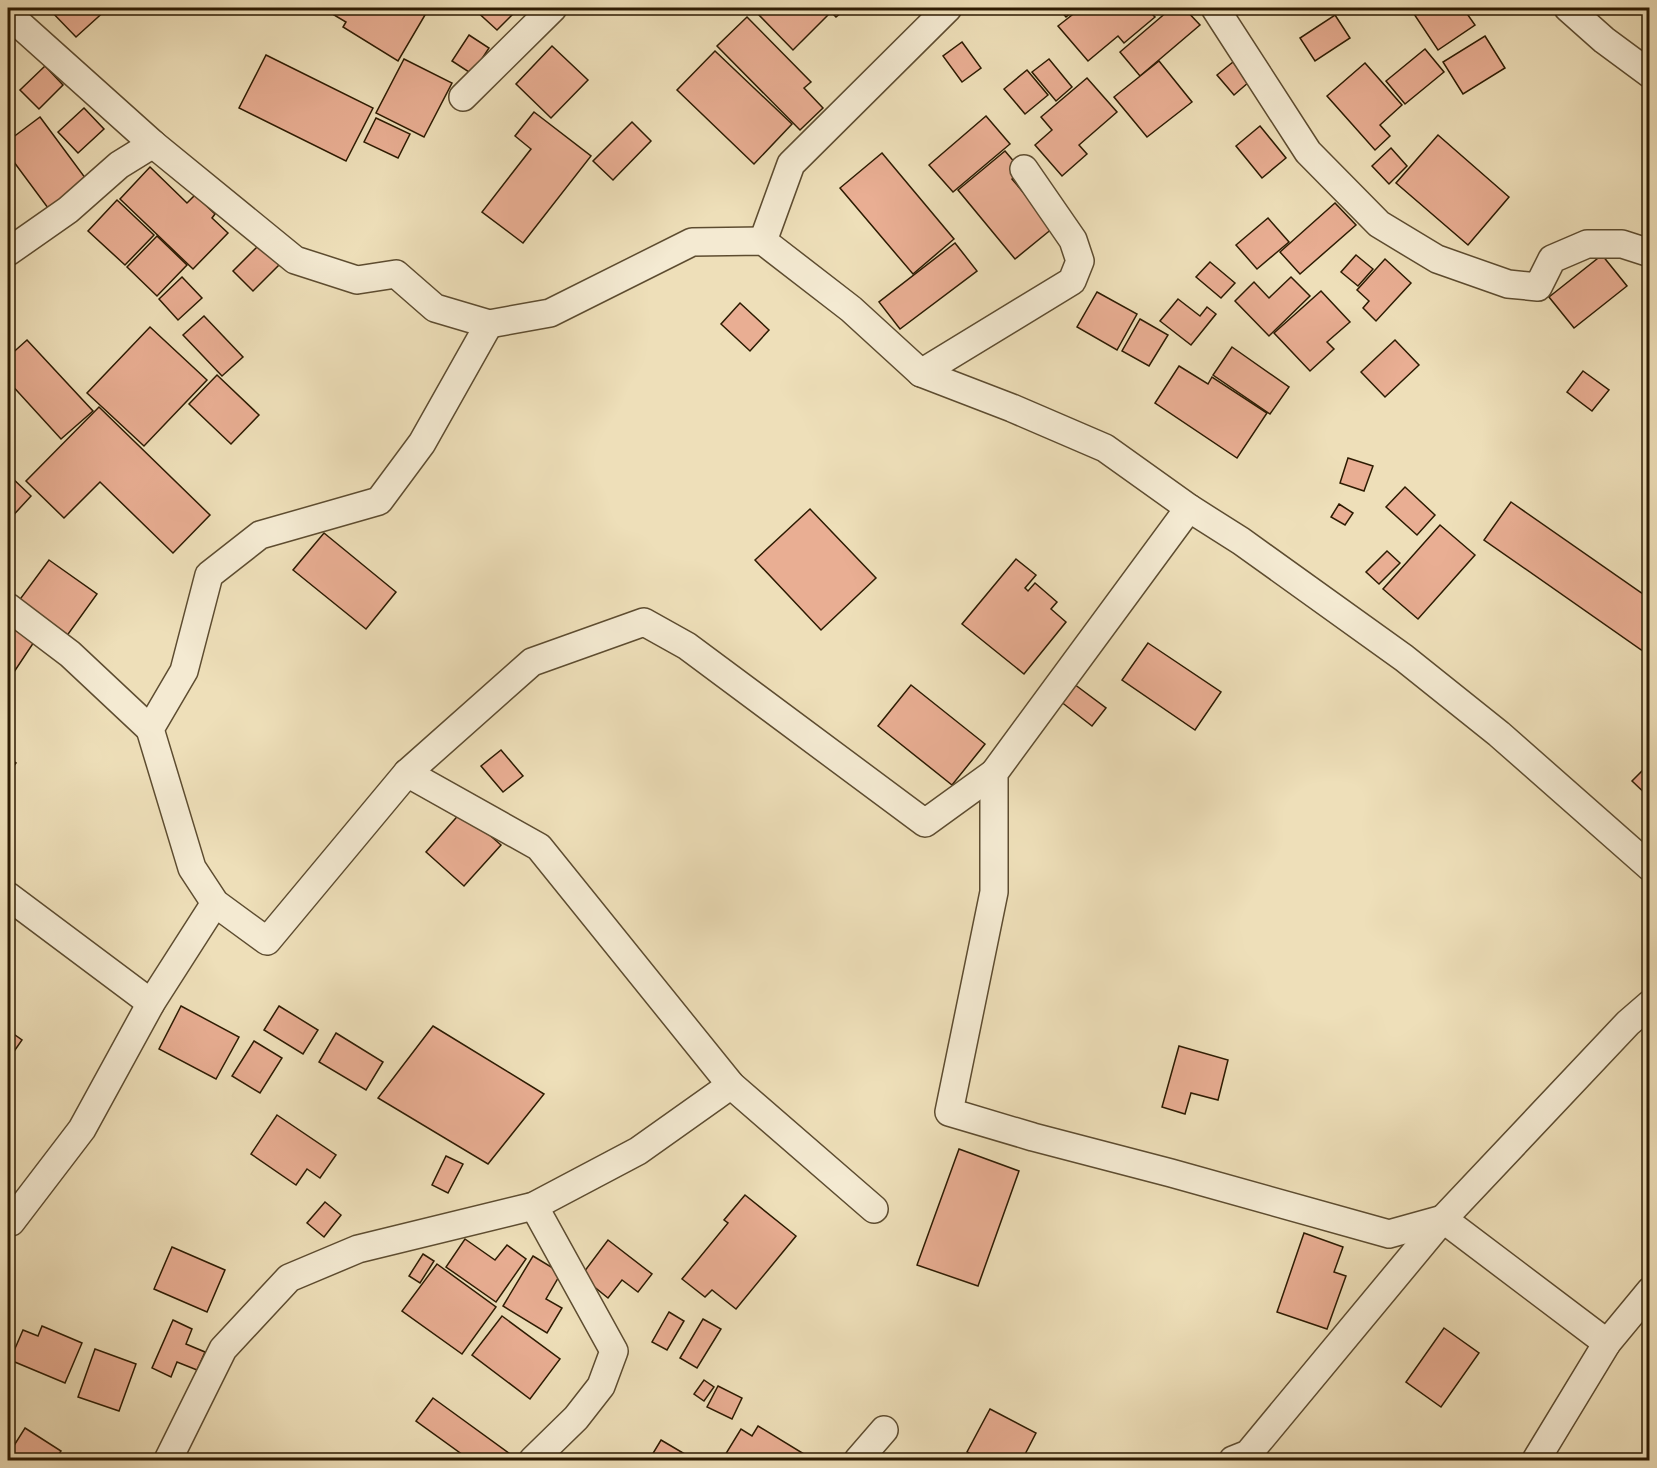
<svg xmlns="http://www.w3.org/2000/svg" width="1657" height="1468" font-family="'IM FELL French Canon',serif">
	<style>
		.building { fill: #e9ae93; stroke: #2d1b02; stroke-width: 1.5 }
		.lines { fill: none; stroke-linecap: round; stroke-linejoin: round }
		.minor-casing { stroke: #5d4c30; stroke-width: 30 }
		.minor { stroke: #f4ead2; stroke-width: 27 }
	</style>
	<rect width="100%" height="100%" fill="#eedfb9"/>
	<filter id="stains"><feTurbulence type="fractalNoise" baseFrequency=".00333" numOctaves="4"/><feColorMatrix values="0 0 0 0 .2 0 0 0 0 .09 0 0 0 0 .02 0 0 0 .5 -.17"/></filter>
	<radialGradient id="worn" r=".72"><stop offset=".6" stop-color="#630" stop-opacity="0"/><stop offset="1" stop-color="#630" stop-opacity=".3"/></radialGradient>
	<g class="building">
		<polygon points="48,8 108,8 76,37"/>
		<polygon points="332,8 412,8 425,15 398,61 343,27 346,22 329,12"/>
		<polygon points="473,8 519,8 497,30"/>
		<polygon points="763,8 821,8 828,15 793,50 757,13"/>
		<polygon points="827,8 847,8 836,17"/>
		<polygon points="1058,8 1077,8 1066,17"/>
		<polygon points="1081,8 1146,8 1155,17 1124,43 1118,36 1088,61 1058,26"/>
		<polygon points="1165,8 1184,8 1200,25 1140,76 1120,52 1168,11"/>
		<polygon points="1410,8 1463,8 1475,25 1438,50"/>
		<polygon points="1335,15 1350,38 1315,61 1300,38"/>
		<polygon points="747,17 811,82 804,88 823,108 800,130 717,46"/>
		<polygon points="469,35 489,48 472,74 452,61"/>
		<polygon points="1485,36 1505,68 1463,94 1443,62"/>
		<polygon points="962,42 981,68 962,82 943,56"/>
		<polygon points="552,46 588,80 551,118 516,84"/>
		<polygon points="1425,49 1444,72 1405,104 1386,81"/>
		<polygon points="715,51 792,124 754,164 677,90"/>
		<polygon points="266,55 373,108 346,161 239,108"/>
		<polygon points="404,59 452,83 424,137 376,113"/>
		<polygon points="1049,59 1072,87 1056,101 1032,72"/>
		<polygon points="1159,61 1192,102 1147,137 1114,97"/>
		<polygon points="1233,62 1249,82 1234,95 1217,75"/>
		<polygon points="1365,63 1402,105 1380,125 1390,136 1375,150 1327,96"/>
		<polygon points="45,66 63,85 39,109 20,90"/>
		<polygon points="1027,70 1048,95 1025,114 1004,89"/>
		<polygon points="1087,78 1117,112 1079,145 1087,154 1062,176 1035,145 1052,130 1041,117"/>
		<polygon points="84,108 104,129 78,153 58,132"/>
		<polygon points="534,112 591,156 523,243 482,212 531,149 515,136"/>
		<polygon points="986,116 1010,144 953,192 929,165"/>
		<polygon points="40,117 86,179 48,208 8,154 8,141"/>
		<polygon points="376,118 410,134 398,158 364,142"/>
		<polygon points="632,122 651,141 613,180 593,161"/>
		<polygon points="1260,126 1286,158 1262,178 1236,146"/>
		<polygon points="1438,135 1509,197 1468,245 1396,183"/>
		<polygon points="1391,148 1407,166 1389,184 1372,166"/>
		<polygon points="1005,151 1022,171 1012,179 1053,228 1015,259 958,190"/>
		<polygon points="882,153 954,239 913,274 840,188"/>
		<polygon points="150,167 187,203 195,195 215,214 212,218 228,233 193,269 120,199"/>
		<polygon points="117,200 154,235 125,265 88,231"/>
		<polygon points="1335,203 1356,225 1300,274 1280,252"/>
		<polygon points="1268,218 1289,242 1257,269 1236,245"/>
		<polygon points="157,236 187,265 157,296 127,267"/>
		<polygon points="261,243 281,263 253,291 233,271"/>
		<polygon points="955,243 977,271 900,329 879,302"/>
		<polygon points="1356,255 1373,269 1358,286 1341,272"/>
		<polygon points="1602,255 1627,286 1574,328 1549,297"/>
		<polygon points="1385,259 1411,283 1376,321 1363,308 1369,301 1357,290"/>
		<polygon points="1210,262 1235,283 1221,298 1196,277"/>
		<polygon points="182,277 202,298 178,320 159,299"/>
		<polygon points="1291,277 1310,296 1269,336 1235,301 1254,282 1269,298"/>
		<polygon points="1321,291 1350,322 1327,342 1334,349 1310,371 1274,333"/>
		<polygon points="1097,292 1137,314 1117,350 1077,327"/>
		<polygon points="1178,299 1200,316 1207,307 1216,314 1191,345 1160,321"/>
		<polygon points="740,303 769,330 750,351 721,324"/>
		<polygon points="204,316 243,357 222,376 183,335"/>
		<polygon points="1140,319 1168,335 1149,366 1122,351"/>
		<polygon points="150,327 207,380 144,446 87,393"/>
		<polygon points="27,340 93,411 61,439 8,381 8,357"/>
		<polygon points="1395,340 1419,365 1385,397 1361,372"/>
		<polygon points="1232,347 1289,387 1270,414 1213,375"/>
		<polygon points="1179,366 1208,384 1212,377 1267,413 1237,458 1155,403"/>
		<polygon points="1583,371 1609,390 1592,411 1567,392"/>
		<polygon points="217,375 259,415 231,444 189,404"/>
		<polygon points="99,407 210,515 173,553 100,482 64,518 26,481"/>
		<polygon points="1348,458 1373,466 1364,491 1340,483"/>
		<polygon points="8,474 31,496 8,521"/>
		<polygon points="1405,487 1435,515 1417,535 1386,507"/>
		<polygon points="1511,502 1650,599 1650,656 1484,540"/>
		<polygon points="1339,504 1353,513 1345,525 1331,517"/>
		<polygon points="810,509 876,578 821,630 755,560"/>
		<polygon points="1440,525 1475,555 1418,619 1383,589"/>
		<polygon points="324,533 396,592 366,629 293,570"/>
		<polygon points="1387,551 1400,563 1379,584 1366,572"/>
		<polygon points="1016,559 1036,575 1025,588 1028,591 1035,583 1057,602 1051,609 1066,622 1024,674 962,624"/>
		<polygon points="49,560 97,594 66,637 18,602"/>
		<polygon points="8,621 36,639 8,681"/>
		<polygon points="1148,643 1221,692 1195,730 1122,680"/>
		<polygon points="1074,684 1106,708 1092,726 1060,701"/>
		<polygon points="911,685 985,744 952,785 878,726"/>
		<polygon points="501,750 523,776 503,792 481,766"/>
		<polygon points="8,757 16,763 8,774"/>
		<polygon points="1650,763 1650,798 1632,781"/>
		<polygon points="462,811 501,845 464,886 426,852"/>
		<polygon points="181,1006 239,1037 216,1079 159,1049"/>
		<polygon points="279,1006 318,1030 303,1054 264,1030"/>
		<polygon points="433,1026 544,1094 488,1164 378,1098"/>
		<polygon points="8,1030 22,1040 8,1060"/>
		<polygon points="336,1033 383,1062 366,1090 319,1062"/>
		<polygon points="254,1041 282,1058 260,1093 232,1076"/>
		<polygon points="1179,1046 1228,1060 1218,1100 1191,1093 1185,1114 1162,1107"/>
		<polygon points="277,1115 336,1155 320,1178 307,1169 296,1185 251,1154"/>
		<polygon points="959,1149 1019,1171 978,1286 917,1265"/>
		<polygon points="446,1156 463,1164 448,1193 432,1185"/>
		<polygon points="745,1195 796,1236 736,1309 712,1290 705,1297 682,1279 728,1223 724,1220"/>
		<polygon points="325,1202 341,1215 324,1237 307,1223"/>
		<polygon points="1304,1233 1343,1247 1334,1272 1346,1276 1327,1329 1277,1312"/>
		<polygon points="465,1239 495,1260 507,1245 526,1259 496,1302 446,1267"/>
		<polygon points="608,1240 652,1274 638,1292 622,1280 608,1298 581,1276"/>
		<polygon points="172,1247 225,1270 207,1312 154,1289"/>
		<polygon points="423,1254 434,1261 420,1283 409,1276"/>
		<polygon points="533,1256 561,1273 546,1299 562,1308 547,1333 503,1306"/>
		<polygon points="437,1264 496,1307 462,1354 402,1311"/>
		<polygon points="669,1312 684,1321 667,1350 652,1342"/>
		<polygon points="502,1316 560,1359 530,1399 472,1355"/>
		<polygon points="703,1319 721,1329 697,1368 680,1358"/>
		<polygon points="173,1320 192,1329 186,1344 205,1352 197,1370 177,1362 171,1377 152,1368"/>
		<polygon points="42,1326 82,1343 65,1383 10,1360 23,1330 38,1336"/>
		<polygon points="1444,1328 1479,1353 1441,1407 1406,1382"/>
		<polygon points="95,1349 136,1364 119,1411 78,1397"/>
		<polygon points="704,1380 714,1387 704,1401 694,1394"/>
		<polygon points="718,1386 742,1398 732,1419 707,1407"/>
		<polygon points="433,1398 510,1454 505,1460 470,1460 416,1421"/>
		<polygon points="990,1409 1036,1433 1022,1460 982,1460 967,1452"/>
		<polygon points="758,1426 804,1454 800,1460 722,1460 741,1429 752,1436"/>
		<polygon points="25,1428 61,1451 55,1460 8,1460 8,1455"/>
		<polygon points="661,1440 695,1460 649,1460"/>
	</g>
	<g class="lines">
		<g class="minor-casing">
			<g id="minor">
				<polyline points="1215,8 1308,152 1379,224 1437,259 1508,284 1538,287 1552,259 1587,244 1622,244 1650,253"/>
				<polyline points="1568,8 1604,40 1650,74"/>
				<polyline points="8,14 153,144 295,260 357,280 396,274 435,308 489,324 550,313 692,242 763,241 851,309 921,373 1012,408 1105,448 1189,508 1241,541 1404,658 1499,734 1650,867"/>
				<polyline points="463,97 553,8"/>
				<polyline points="763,241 791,164 948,8"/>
				<polyline points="8,252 68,210 119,165 153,144"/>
				<polyline points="489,324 422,443 379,501 260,535 209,575 184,671 150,729 192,868 215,903 267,941 407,773 532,662 644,622 687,646 925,823 994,773"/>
				<polyline points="921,373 1072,281 1080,261 1073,240 1024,169"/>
				<polyline points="1189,508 994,773 994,892 949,1112 1033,1137 1171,1173 1389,1234 1443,1219 1607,1343"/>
				<polyline points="8,607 70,654 150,729"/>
				<polyline points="407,773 539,847 731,1085 874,1209"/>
				<polyline points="8,896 151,1003"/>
				<polyline points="11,1222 82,1129 151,1003 215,903"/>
				<polyline points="168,1460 223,1349 289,1278 358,1249 534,1206 638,1151 731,1085"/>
				<polyline points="533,1460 576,1418 601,1386 614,1351 534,1206"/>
				<polyline points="858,1460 884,1430"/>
				<polyline points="1233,1460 1248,1454 1443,1219 1628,1023 1650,1004"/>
				<polyline points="1536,1460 1607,1343 1650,1291"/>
			</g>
		</g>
		<use href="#minor" class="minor"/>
	</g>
	<rect width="1657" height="1468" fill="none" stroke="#eedfb9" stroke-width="30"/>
	<rect x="9" y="9" width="1639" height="1450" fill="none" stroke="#2d1b02" stroke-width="3"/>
	<rect x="15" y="15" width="1627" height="1438" fill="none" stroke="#2d1b02" stroke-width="1.5"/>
	<rect width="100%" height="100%" filter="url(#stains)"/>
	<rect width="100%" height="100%" fill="url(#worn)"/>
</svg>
